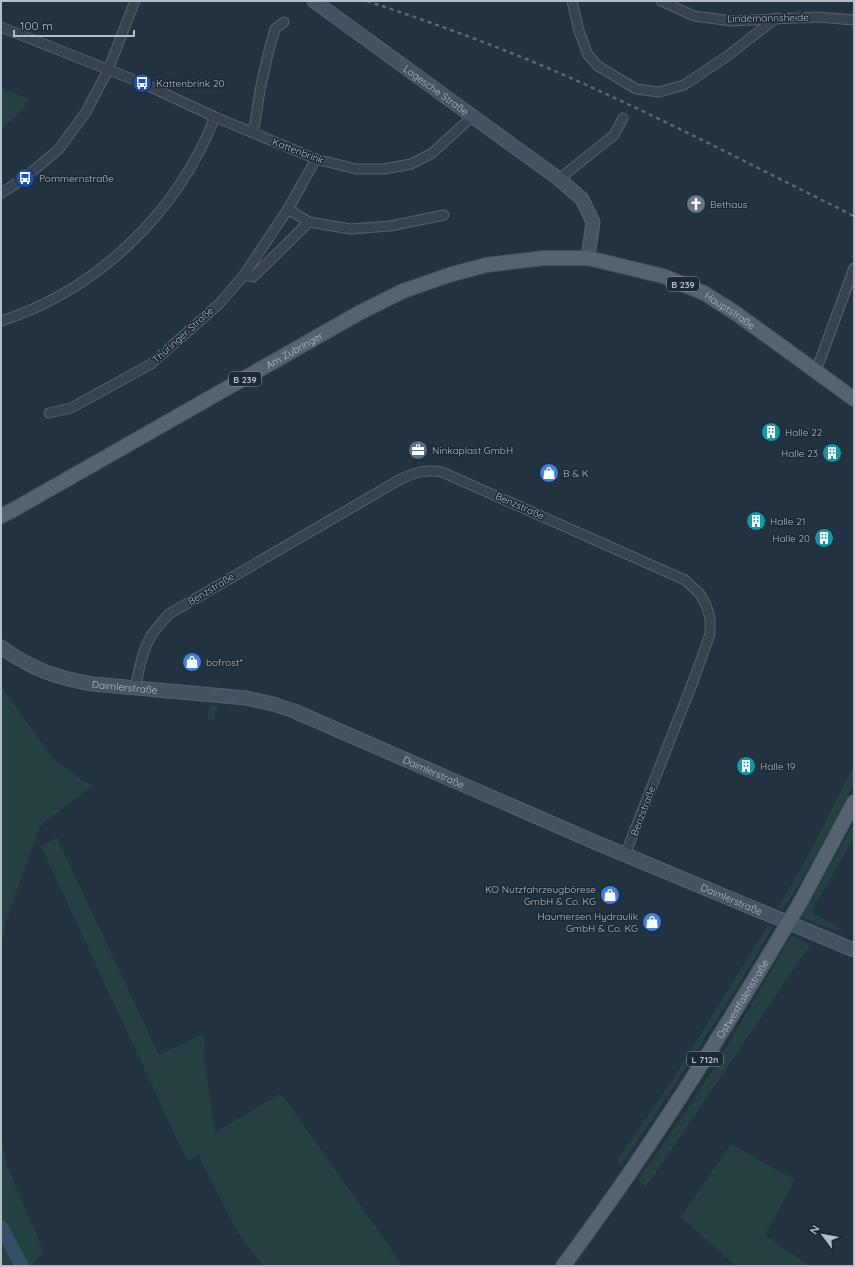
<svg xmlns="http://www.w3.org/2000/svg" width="855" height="1267" font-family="Quicksand,sans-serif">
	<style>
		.green { fill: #244041 }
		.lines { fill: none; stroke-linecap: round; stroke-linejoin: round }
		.river { stroke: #354f68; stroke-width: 14 }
		.street-casing { stroke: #55616d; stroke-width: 11 }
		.secondary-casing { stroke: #55616d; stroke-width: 15 }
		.primary-casing { stroke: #434f5b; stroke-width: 16 }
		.street { stroke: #37434f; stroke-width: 9 }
		.secondary { stroke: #445363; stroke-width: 13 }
		.primary { stroke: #556270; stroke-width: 14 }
		.rail { stroke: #586877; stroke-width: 2.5; stroke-dasharray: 4 4; stroke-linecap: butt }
		.primary-bridge-casing { stroke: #434f5b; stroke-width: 16; stroke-linecap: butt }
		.primary-bridge { stroke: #556270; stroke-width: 14 }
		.labels { text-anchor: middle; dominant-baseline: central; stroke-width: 3; stroke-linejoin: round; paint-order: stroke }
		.shield { fill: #1c2834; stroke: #86919d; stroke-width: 1 }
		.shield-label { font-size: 9px; font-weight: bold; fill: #b3beca }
		.street-label { font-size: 10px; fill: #b3beca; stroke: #1c2834 }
		.poi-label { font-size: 10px; fill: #b3beca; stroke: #1c2834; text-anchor: start }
	</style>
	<rect width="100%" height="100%" fill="#223240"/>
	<g class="green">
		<polygon points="1,88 29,99 23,109 1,130"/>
		<polygon points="1,686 54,760 87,783 93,785 40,826 6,921 1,948"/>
		<polygon points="210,705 217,706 214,721 207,719"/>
		<polygon points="854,765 854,784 815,857 783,910 778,908 809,854"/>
		<polygon points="854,823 854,838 811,912 846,932 819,925 802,917"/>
		<polygon points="57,838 159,1055 201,1035 205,1037 204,1056 215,1133 279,1094 286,1100 403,1266 263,1266 238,1233 198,1155 187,1161 41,846"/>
		<path d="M 768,925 L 773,927 C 726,1008 674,1087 621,1165 L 617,1161 L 673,1079 Z"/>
		<polygon points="792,935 810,945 646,1187 638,1180 691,1104 723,1053"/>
		<polygon points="1,1137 8,1168 44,1252 33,1262 34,1266 1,1266"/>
		<polygon points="731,1144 795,1180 765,1235 809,1266 736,1266 681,1217"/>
	</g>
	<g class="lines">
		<polyline class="river" points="1,1227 22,1266"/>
		<g class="street-casing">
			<g id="street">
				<polyline points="572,1 579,31 588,55 598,66 636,89 659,92 684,85 726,57 776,18"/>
				<polyline points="661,1 694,16 732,21 818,17 854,20"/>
				<polyline points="1,27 142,83 215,117 316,159 356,169 384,169 411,164 431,154 473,116"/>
				<polyline points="251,132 255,124 260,90 268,54 275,29 284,22"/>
				<polyline points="559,179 614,135 623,118"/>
				<polyline points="1,193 22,180 59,149 86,112 108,70 135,1"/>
				<polyline points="309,222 350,229 390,226 444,215"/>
				<polyline points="244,275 253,277 309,222 288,209"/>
				<path d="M 1,321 C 98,290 178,212 215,117"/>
				<polyline points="816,371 854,268"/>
				<polyline points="49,413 71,408 151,364 219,304 244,275 288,209 316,159"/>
				<path d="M 135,688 C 139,671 142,651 151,636 C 156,628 163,621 169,614 L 399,480 C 413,473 425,469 442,472 L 685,580 L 700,594 L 706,605 L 710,618 L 710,634 L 694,679 L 625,855"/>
			</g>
		</g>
		<g class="secondary-casing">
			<g id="secondary">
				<path id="s1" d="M 314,1 L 559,179 L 582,199 L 593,222 L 588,258"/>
				<path id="s2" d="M 1,647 C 32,669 56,678 93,684 L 246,698 L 273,704 L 294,711 L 597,843 L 854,950"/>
			</g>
		</g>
		<g class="primary-casing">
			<g id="primary">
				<path id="s3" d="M 1,516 L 13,510 L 359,313 L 403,291 L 449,275 L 486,265 L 544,258 L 588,258 L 663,276 L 704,293 L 737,314 L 854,399"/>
				<polyline points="800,903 854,802"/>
				<path id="s4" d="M 563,1266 C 640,1163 710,1054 776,943"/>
			</g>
		</g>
		<use href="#street" class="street"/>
		<use href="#secondary" class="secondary"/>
		<use href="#primary" class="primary"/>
		<path class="rail" d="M 367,1 C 443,26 519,54 593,88 C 681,128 767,173 854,216"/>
		<g class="primary-bridge-casing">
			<polyline id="primary-bridge" points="776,943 800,903"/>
		</g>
		<use href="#primary-bridge" class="primary-bridge"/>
	</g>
	<defs>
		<g id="bus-disc" transform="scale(1)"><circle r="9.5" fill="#1a4fb4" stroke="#1c2834"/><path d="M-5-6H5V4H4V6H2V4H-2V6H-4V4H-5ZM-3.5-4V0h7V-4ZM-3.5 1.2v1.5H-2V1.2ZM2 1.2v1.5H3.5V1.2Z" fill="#fff"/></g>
		<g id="church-disc" transform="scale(1)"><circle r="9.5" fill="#6b7280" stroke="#1c2834"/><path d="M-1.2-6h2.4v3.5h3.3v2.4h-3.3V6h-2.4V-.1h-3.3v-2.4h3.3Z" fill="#fff"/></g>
		<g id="building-disc" transform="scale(1)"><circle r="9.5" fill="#0f9aa8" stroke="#1c2834"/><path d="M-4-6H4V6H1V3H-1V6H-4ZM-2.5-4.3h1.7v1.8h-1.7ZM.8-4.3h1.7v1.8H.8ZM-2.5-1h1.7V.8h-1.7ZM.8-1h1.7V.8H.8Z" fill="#fff"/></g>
		<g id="office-disc" transform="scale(1)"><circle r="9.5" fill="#5c6f8a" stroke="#1c2834"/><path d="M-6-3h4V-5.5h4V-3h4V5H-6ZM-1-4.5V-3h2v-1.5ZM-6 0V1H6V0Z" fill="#fff"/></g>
		<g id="shop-disc" transform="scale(1)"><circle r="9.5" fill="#3f7fe0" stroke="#1c2834"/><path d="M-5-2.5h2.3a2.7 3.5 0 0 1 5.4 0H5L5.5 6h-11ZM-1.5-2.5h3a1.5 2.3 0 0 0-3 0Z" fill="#fff"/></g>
	</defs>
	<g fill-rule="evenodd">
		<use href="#bus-disc" x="142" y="83"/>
		<use href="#bus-disc" x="25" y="178"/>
		<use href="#church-disc" x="696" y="204"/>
		<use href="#building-disc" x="771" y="432"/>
		<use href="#office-disc" x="418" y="450"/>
		<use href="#building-disc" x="832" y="453"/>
		<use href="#shop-disc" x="549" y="473"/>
		<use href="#building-disc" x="756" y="521"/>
		<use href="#building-disc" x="824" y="538"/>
		<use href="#shop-disc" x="192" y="662"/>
		<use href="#building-disc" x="746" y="766"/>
		<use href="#shop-disc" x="610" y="895"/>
		<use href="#shop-disc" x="652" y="922"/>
	</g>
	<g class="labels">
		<g class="shield">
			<rect x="667" y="277" width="32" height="14" rx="3"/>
			<rect x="229" y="372" width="32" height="14" rx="3"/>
			<rect x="687" y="1052" width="36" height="14" rx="3"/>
		</g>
		<g class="shield-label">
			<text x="683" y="284">B 239</text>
			<text x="245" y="379">B 239</text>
			<text x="705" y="1059">L 712n</text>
		</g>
		<g class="street-label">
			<text transform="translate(768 18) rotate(-1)">Lindemannsheide</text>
			<text stroke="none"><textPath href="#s1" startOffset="151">Lagesche Straße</textPath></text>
			<text transform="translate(298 151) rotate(21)">Kattenbrink</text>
			<text stroke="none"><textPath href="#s3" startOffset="803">Hauptstraße</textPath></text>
			<text transform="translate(183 335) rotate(-42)">Thüringer Straße</text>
			<text stroke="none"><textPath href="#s3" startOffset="337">Am Zubringer</textPath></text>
			<text transform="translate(520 506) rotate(24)">Benzstraße</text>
			<text transform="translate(211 589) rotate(-31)">Benzstraße</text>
			<text stroke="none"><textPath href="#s2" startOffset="132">Daimlerstraße</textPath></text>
			<text stroke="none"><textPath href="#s2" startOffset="456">Daimlerstraße</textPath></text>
			<text transform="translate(643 811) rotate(-69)">Benzstraße</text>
			<text stroke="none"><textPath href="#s2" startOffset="780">Daimlerstraße</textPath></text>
			<text stroke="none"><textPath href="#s4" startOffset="322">Ostwestfalenstraße</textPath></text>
		</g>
		<g class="poi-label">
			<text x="156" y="83">Kattenbrink 20</text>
			<text x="39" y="178">Pommernstraße</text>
			<text x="710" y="204">Bethaus</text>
			<text x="785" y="432">Halle 22</text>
			<text x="432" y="450">Ninkaplast GmbH</text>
			<text x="818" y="453" text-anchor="end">Halle 23</text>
			<text x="563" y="473">B &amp; K</text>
			<text x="770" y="521">Halle 21</text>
			<text x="810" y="538" text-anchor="end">Halle 20</text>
			<text x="206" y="662">bofrost*</text>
			<text x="760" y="766">Halle 19</text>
			<text x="596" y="889" text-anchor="end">KO Nutzfahrzeugbörese<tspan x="596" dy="12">GmbH &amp; Co. KG</tspan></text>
			<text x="638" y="916" text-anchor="end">Haumersen Hydraulik<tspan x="638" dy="12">GmbH &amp; Co. KG</tspan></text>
		</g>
	</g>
	<rect width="855" height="1267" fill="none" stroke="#b3beca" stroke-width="4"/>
	<g transform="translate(823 1235) rotate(302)" stroke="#1c2834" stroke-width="3" paint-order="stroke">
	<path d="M0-3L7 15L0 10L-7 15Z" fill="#b3beca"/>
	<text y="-6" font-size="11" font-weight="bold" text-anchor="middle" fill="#b3beca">N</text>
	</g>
	<path d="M14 30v6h120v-6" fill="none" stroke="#b3beca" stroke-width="2"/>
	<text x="20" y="30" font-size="12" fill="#b3beca" stroke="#1c2834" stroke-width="3" paint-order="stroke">100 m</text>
</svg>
